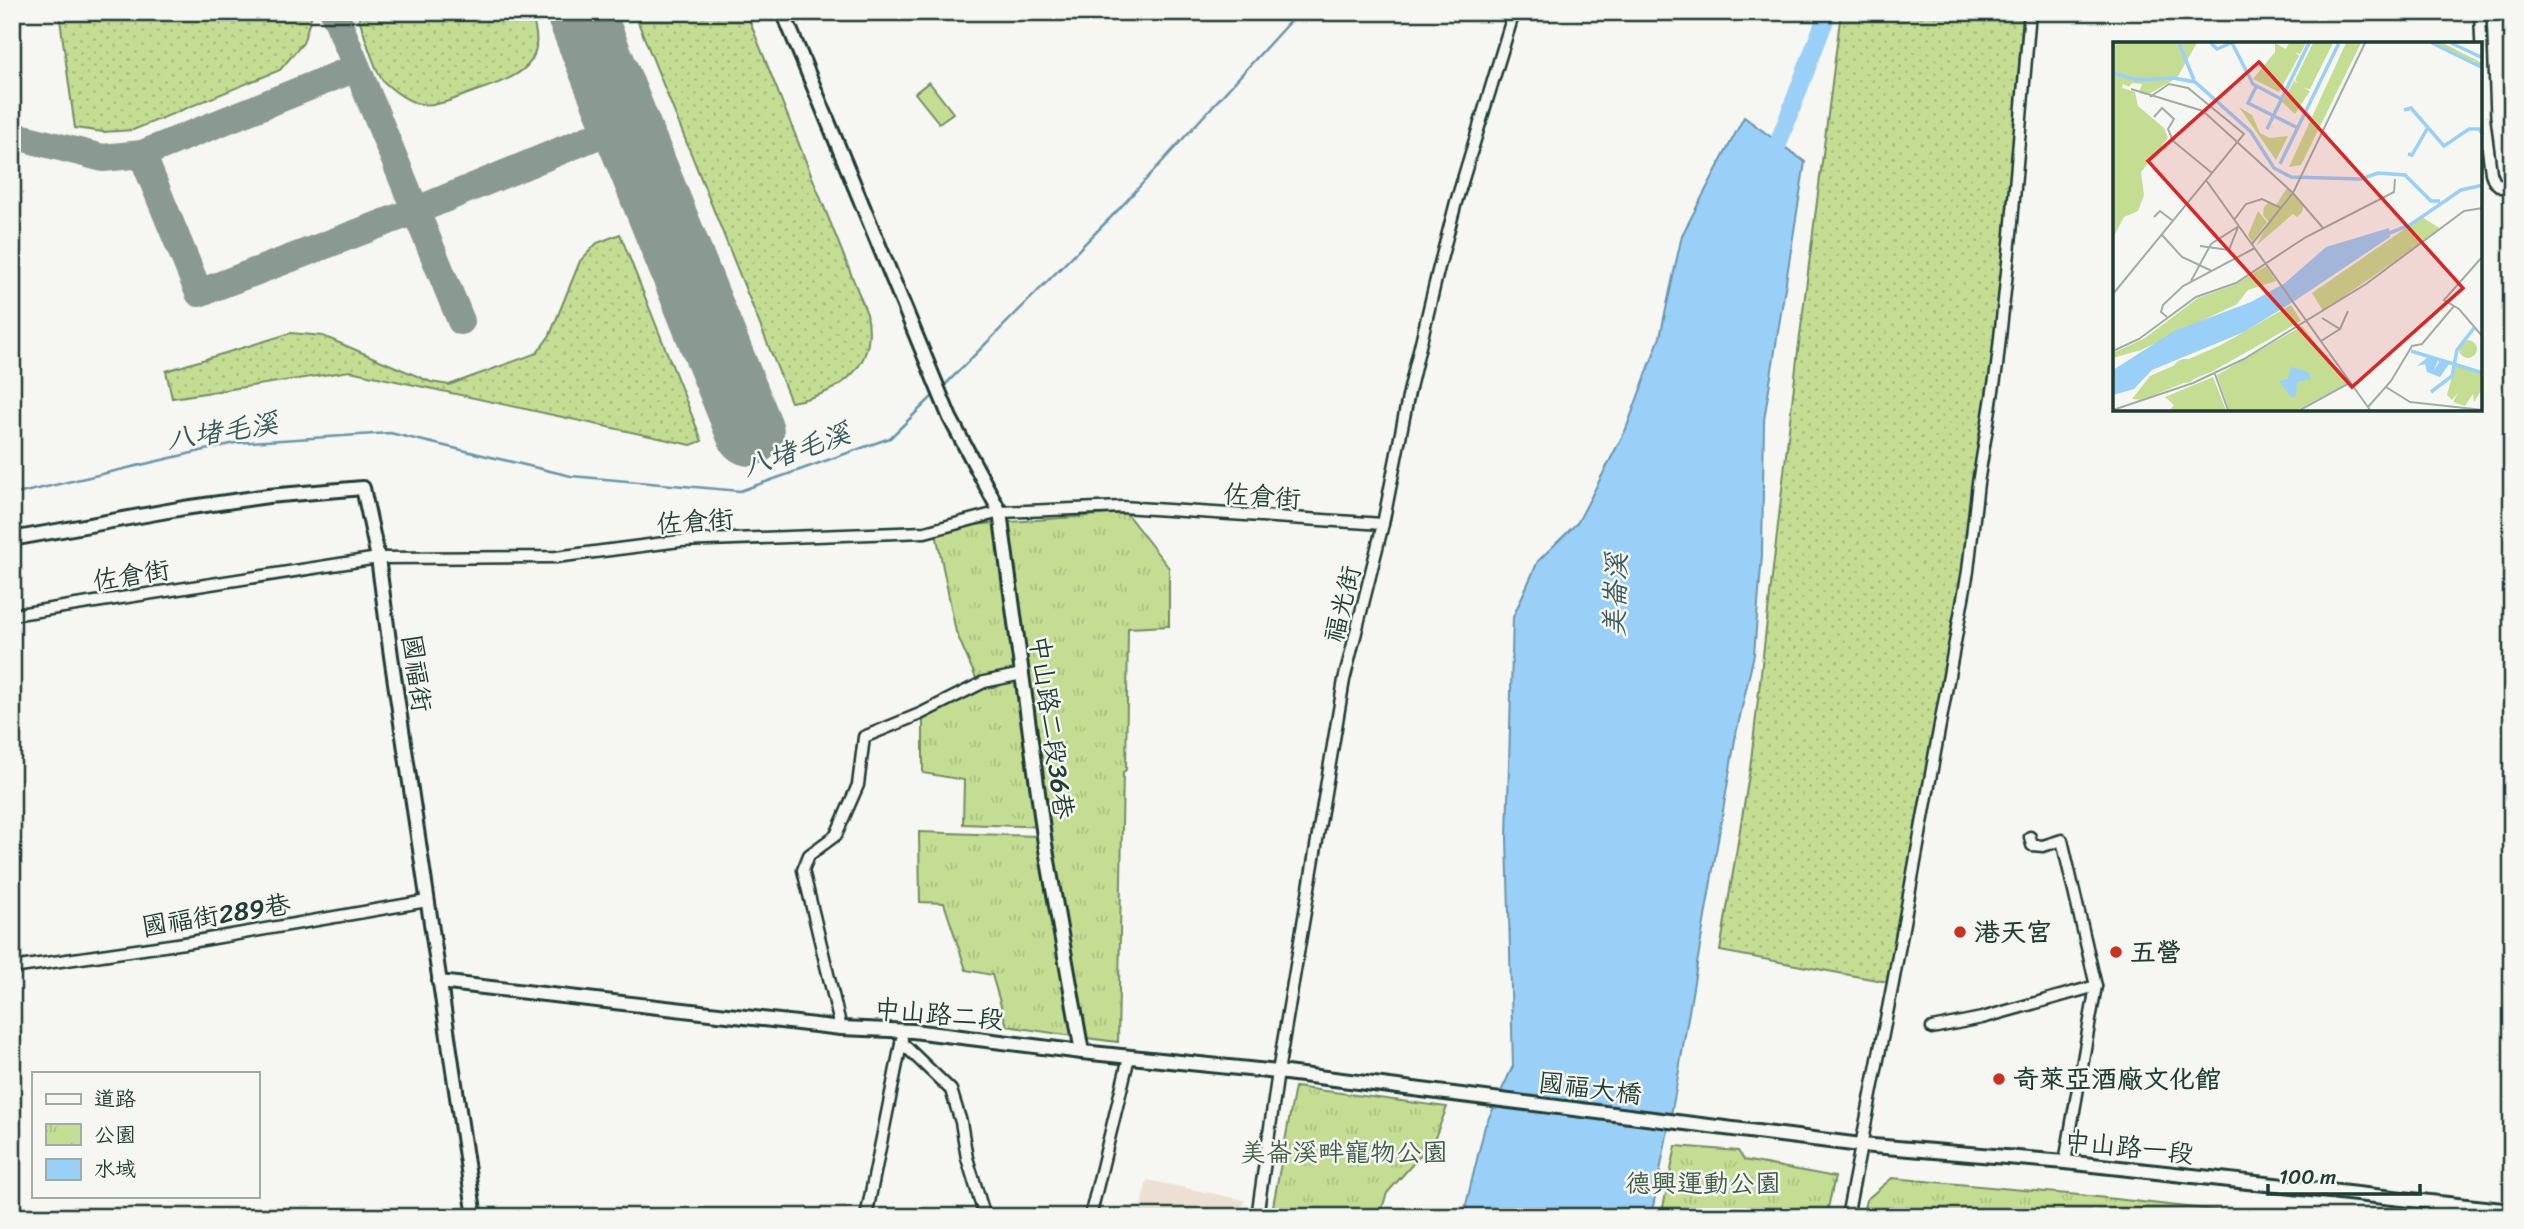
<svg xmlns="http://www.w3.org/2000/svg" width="2524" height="1229" font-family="Sriracha,'LXGW WenKai TC',sans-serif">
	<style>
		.built { fill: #eedfd4 }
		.grass { fill: url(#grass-dots); stroke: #728d64; stroke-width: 2 }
		.park { fill: url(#park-tufts); stroke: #728d64; stroke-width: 2 }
		.pitch { fill: #c5dd93; stroke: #728d64; stroke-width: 2 }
		.water { fill: #9acff8; stroke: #6995aa; stroke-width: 2 }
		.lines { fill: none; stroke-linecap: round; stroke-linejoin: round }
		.stream { stroke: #6995aa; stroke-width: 2.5 }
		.river { stroke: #9acff8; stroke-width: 18 }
		.taxiway { stroke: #8a9a93; stroke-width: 28 }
		.runway { stroke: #8a9a93; stroke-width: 68 }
		.street-casing { stroke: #1f3d34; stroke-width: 15 }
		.secondary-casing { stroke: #1f3d34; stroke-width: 18 }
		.street { stroke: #f6f6f2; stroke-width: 10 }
		.secondary { stroke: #f6f6f2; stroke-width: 12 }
		.poi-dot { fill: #c8321e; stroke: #f6f6f2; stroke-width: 2.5 }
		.labels { text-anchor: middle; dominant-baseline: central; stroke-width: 5; stroke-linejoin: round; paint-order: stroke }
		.street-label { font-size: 26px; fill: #1f3d34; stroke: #f6f6f2 }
		.poi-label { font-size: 26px; font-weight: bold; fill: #1f3d34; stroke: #f6f6f2; text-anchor: start }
		.park-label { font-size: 26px; fill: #405d47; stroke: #f6f6f2 }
		.water-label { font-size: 28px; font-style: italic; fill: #385a5b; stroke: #f6f6f2 }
		.inset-river { fill: none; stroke: #9acff8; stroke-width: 3.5 }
		.inset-road { fill: none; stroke: #a0aca6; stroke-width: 2 }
		.view { fill: #d62828; fill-opacity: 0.15; stroke: #d62828; stroke-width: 3.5 }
		.inset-edge { fill: none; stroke: #1f3d34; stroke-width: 3.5 }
	</style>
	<defs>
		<pattern id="grass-dots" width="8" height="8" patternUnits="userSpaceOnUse" patternTransform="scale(1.75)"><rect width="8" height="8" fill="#c5dd93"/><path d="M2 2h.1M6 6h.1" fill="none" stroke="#a9bf7f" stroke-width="1.8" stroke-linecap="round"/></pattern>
		<pattern id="park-tufts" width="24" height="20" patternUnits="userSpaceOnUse" patternTransform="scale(1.75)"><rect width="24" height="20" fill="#c5dd93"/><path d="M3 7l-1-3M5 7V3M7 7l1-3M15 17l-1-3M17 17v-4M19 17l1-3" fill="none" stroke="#a9bf7f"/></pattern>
	</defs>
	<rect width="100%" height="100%" fill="#f6f6f2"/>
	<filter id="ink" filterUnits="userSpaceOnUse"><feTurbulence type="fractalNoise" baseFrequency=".0143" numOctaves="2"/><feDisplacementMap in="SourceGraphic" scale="14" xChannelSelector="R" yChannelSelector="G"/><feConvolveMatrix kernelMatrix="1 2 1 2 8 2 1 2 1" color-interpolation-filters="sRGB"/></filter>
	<g filter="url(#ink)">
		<polygon class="built" points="1147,1180 1244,1200 1245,1198 1241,1217 1139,1217"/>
		<g class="grass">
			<polygon points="59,12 311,12 312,14 303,43 280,70 133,130 103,132 75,128"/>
			<path d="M 357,12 L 530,12 C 552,67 516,77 473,92 C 456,98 439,107 421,104 C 408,102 394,91 384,82 C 375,74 362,26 357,12 Z"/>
			<path d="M 634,12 L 746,12 L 867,314 C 878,368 839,394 791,402 Z"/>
			<polygon points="1841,12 2023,12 1997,366 1893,983 1720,951 1750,769 1797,359"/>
			<polygon points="620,234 702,441 691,445 350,371 172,398 166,371 291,333 323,336 431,382 449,385 537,353 550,335 580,261 597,243"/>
		</g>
		<g class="park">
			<polygon points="1126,513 1169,568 1169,626 1128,628 1126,770 1123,772 1118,1042 1087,1038 1047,827 963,824 964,780 923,773 923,712 979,685 956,632 935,528"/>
			<polygon points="919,832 1036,836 1073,1036 1007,1026 992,975 966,970 944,903 920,902"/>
			<polygon points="1295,1087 1447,1107 1434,1140 1387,1193 1379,1217 1271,1217"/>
			<polygon points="1676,1146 1738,1151 1744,1160 1835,1177 1826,1217 1661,1217"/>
			<polygon points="1892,1178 2079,1195 2277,1217 1862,1217 1866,1200"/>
		</g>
		<polygon class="pitch" points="929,82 953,113 939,123 915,93"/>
		<polygon class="water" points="1744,117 1805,162 1764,420 1762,555 1754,654 1736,734 1675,1094 1651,1217 1463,1217 1485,1126 1513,1066 1507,837 1513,617 1538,561 1578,522 1626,429 1660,337 1682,235"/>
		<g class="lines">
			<g class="stream">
				<polyline points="941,389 1120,208 1291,20 1295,12"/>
				<polyline points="12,495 235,443 390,433 571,476 740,491 890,438 936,393"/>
			</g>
			<polyline class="river" points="1770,165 1828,12"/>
			<g class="taxiway">
				<polyline points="334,12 461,321"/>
				<polyline points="12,135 103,158 142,154 356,68"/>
				<polyline points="142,154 199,293 415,211 625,124"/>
			</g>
			<polyline class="runway" points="580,12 750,432"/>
			<g class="street-casing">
				<g id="street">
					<polyline points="2480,12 2484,117 2491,173 2494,181 2501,187 2512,186"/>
					<polyline points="12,615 378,558 556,557 680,541 925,532 1000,512 1122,507 1383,524"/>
					<polyline points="12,968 191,942 427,901"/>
					<polyline points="841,1028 803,870 809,855 836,835 858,785 864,737 920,714 984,682 1022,674"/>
					<polyline points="1932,1028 1982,1018 2096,986 2062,840 2043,846 2032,845 2030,837"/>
					<polyline points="901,1042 951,1090 961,1122 967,1158 985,1217"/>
					<polyline points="2065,1162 2096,986"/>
					<polyline points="866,1217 902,1039"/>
					<polyline points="1090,1217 1129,1057"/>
					<polyline points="1257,1217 1278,1072 1344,680 1383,524 1409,392 1438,271 1456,202 1514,12"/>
					<polyline points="1847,1217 1893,983 1968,571 1978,483 1997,366 2011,234 2030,12"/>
				</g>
			</g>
			<g class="secondary-casing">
				<g id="secondary">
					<polyline points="783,12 950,418 1000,512 1045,844 1082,1052"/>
					<polyline points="12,539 184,508 268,496 363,488 378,558 391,656 475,1217"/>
					<polyline points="439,982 841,1028 913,1031 1082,1052 1278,1072 1861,1145 2065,1162 2512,1211"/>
				</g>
			</g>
			<use href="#street" class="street"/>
			<use href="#secondary" class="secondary"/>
		</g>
	</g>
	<g class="poi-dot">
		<circle cx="1960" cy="932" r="7"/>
		<circle cx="2116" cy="952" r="7"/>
		<circle cx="1999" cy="1079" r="7"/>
	</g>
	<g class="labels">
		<g class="street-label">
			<text transform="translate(1262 496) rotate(4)">佐倉街</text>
			<text transform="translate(695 521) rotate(-4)">佐倉街</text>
			<text transform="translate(131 575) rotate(-9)">佐倉街</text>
			<text transform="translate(1342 604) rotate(-76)">福光街</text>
			<text transform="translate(417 673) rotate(82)">國福街</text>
			<text transform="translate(1052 727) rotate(82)">中山路二段36巷</text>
			<text transform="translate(216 915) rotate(-9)">國福街289巷</text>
			<text transform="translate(939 1014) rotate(5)">中山路二段</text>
			<text transform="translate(1590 1088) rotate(7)">國福大橋</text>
			<text transform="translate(2129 1147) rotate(6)">中山路一段</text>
		</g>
		<g class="poi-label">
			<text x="1974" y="932">港天宮</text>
			<text x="2130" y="952">五營</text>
			<text x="2013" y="1079">奇萊亞酒廠文化館</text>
		</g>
		<g class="park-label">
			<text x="1344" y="1152">美崙溪畔寵物公園</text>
			<text x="1703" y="1183">德興運動公園</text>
		</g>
		<g class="water-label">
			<text transform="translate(222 431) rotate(-9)">八堵毛溪</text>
			<text transform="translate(796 450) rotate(-19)">八堵毛溪</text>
			<text transform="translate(1615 595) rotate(-88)">美崙溪</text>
		</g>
	</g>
	<g transform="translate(2113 42)">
		<rect width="369" height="369" fill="#f6f6f2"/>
		<path d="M 162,1 L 173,7 L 176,1 L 193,1 L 187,12 L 182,10 L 186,14 L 166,50 L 140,37 L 162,10 ZM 200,1 L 220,1 L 197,47 L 191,46 L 197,49 L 182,72 L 169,60 L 181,39 L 185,41 L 182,38 ZM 233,1 L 248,1 L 188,123 L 176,125 ZM 317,1 L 330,1 L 369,21 L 369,27 L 360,22 L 362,18 L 358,21 ZM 126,65 L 139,73 L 147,91 L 157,96 L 175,94 L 163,118 ZM 309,175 L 328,187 L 210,269 L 199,251 ZM346 307a9 9 0 1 1 18 0a9 9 0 1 1-18 0Z" fill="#c5dd93"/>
		<path d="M 0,1 L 84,1 L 64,36 L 34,53 L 26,51 L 29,42 L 19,41 L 16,45 L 10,42 L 9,46 L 22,50 L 25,64 L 51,86 L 55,96 L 28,130 L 31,153 L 25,169 L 11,175 L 0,196 ZM 342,323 L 369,331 L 369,347 L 361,360 L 360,352 L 352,364 L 340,360 L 345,351 L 339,358 L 334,353 ZM 100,335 L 113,368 L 57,368 L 61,363 L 52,355 Z" fill="#c5dd93"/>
		<path d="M 174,146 L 191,162 L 189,170 L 184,175 L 180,172 L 143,204 L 156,180 L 150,173 L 151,165 L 156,160 L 163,163 ZM 145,169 L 154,180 L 139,200 L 135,193 ZM 153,224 L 163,239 L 135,248 L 124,262 L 28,308 L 0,316 L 0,311 L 32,296 L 85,256 L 121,243 ZM 178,263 L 188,279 L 100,329 L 29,358 L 19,357 L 37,334 L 108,303 ZM 189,284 L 234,341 L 184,368 L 116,368 L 104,333 Z" fill="#c5dd93"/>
		<path d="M 152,283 L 164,292 L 149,301 L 140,285 ZM 116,300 L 126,301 L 135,309 L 119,318 L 111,302 ZM178 315a12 12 0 1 1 24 0a12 12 0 1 1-24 0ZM84 321a10 10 0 1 1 20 0a10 10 0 1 1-20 0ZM60 329a12 12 0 1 1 24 0a12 12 0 1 1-24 0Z" fill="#c5dd93"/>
		<path d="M 276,186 L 277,195 L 183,258 L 131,290 L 39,328 L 21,347 L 0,353 L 0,328 L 61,289 L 138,260 L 172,241 L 213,205 ZM 316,314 L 325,318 L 321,328 L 327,319 L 336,322 L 327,335 L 314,330 L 312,322 L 304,324 ZM 178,325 L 195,330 L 198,337 L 184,340 L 183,354 L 179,356 L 166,339 L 175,337 Z" fill="#9acff8"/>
		<path class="inset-river" d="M 66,1 L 81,38M 98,1 L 104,7 L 118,1M 119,1 L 140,42 L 168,57M 319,1 L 370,26M 338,1 L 370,16M 0,31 L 24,38 L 60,36 L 82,40 L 138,90 L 161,126 L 178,135 L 248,137 L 265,131 L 292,133 L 318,159 L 327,159M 143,45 L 135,61 L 185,86M 291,68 L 298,66 L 331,104 L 356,87 L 366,87 L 370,93M 154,87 L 196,1M 295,112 L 299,113 L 314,87M 167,122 L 226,1M 274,192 L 297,183 L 348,148 L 370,143M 298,309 L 370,331M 318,350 L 339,334 L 344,308 L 361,286"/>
		<path class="inset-road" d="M 18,47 L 90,69 L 180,151 L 210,186M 41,75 L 49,66 L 61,77 L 55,87 L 60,99 L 99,131M 93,138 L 257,368M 41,175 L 47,169 L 60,179M 121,178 L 133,162 L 149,157 L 168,166M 49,193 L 69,215 L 99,229M 139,202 L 180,151 L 252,1M 87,204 L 116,208 L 123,216M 116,208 L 125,185M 370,214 L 331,258 L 346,267 L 370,295M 78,239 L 98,202 L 126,184M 0,252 L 131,92 L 75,46 L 56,42 L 37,55M 54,275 L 48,270 L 50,263 L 70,244 L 142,206M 209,276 L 227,287 L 235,269M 208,299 L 227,287M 0,309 L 26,297 L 83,255 L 123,241 L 193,195 L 281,150 L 282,137M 102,332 L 115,368M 273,345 L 297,360 L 370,368M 255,365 L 278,339 L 299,304 L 309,302 L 341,264M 0,368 L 80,341 L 131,317 L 253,242 L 351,169 L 370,166M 187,368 L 238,340"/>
		<path class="view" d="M 146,20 L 350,246 L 239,345 L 35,119 Z"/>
		<rect width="369" height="369" class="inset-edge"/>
	</g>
	<rect width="2524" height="1229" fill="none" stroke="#f6f6f2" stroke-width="42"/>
	<rect x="21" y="21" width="2482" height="1187" fill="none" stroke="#1f3d34" stroke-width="2.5" filter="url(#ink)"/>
	<rect x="32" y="1072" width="228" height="126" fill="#f6f6f2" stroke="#a0aca6" stroke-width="2"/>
	<rect x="46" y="1094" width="35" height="10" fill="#f6f6f2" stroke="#a0aca6" stroke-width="2"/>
	<text x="94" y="1106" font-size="21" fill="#1f3d34">道路</text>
	<rect x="46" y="1124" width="35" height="21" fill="url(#park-tufts)" stroke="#a0aca6" stroke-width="2"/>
	<text x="94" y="1142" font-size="21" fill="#1f3d34">公園</text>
	<rect x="46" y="1159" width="35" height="21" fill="#9acff8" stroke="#a0aca6" stroke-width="2"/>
	<text x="94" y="1176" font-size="21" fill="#1f3d34">水域</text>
	<path d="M2268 1184v10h152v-10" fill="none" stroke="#1f3d34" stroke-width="3.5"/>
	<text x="2279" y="1184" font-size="21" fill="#1f3d34" stroke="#f6f6f2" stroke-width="5" paint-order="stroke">100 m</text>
</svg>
